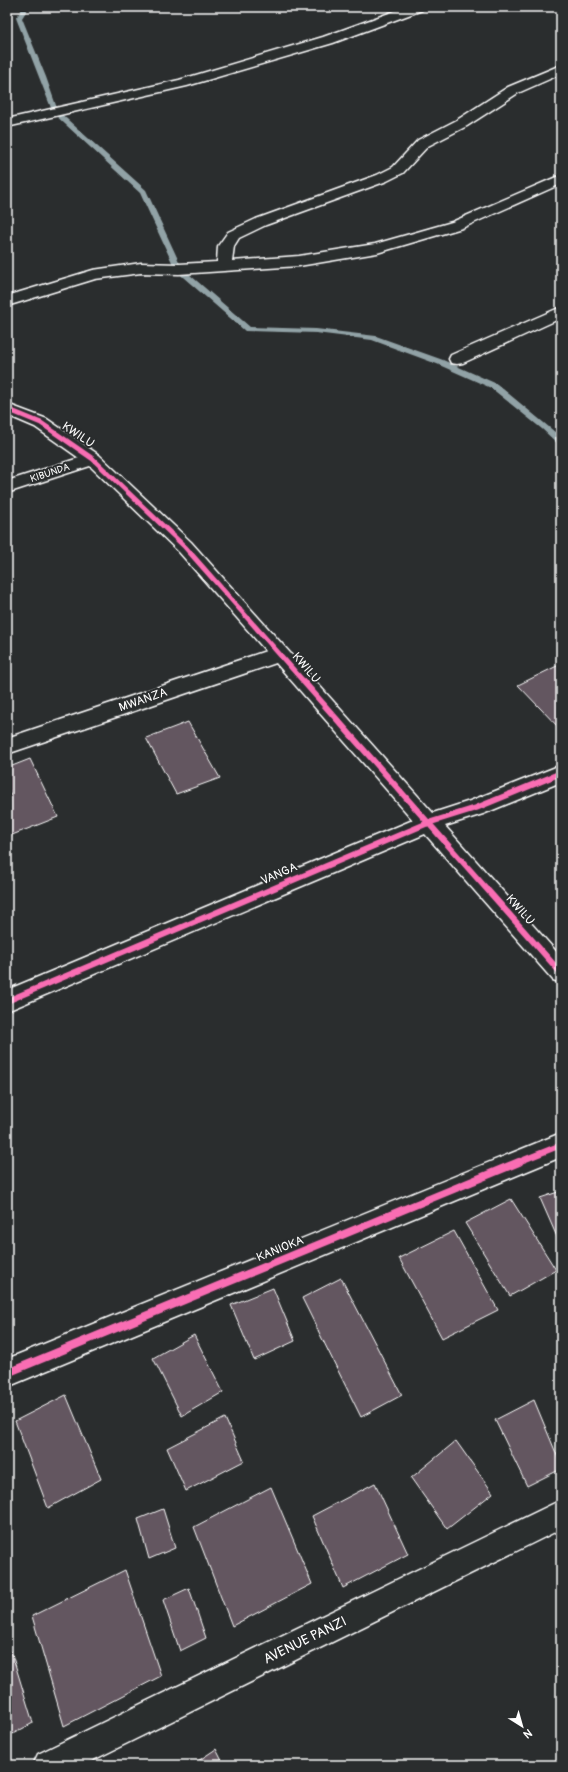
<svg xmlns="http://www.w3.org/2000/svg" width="568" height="1772" font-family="Pangolin,sans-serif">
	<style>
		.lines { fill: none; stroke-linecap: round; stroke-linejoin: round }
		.stream { fill: #91a2a6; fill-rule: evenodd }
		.building { fill: #645661; stroke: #fff }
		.street-casing { stroke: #fff; stroke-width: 3 }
		.street { fill: #2a2d2e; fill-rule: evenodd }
		.cycleway-far2-casing { stroke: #2a2d2e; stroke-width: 7 }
		.cycleway-far1-casing { stroke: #2a2d2e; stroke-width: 8 }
		.cycleway-casing { stroke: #2a2d2e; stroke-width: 10 }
		.cycleway-far2 { stroke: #f96db3; stroke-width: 5 }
		.cycleway-far1 { stroke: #f96db3; stroke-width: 6 }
		.cycleway { stroke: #f96db3; stroke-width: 8 }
		.labels { text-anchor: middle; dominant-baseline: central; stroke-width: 4; stroke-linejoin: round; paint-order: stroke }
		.far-street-label { font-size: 10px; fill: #fff; stroke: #2a2d2e }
		.street-label { font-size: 12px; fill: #fff; stroke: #2a2d2e }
		.near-street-label { font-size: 14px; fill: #fff; stroke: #2a2d2e }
	</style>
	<rect width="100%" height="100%" fill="#2a2d2e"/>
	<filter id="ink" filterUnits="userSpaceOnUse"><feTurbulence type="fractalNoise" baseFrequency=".025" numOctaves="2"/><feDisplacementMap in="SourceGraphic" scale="8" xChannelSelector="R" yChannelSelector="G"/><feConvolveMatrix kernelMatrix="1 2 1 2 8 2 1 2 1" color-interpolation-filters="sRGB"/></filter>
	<g filter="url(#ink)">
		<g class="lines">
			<polygon class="stream" points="23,7 29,7 22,18 46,77 58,111 146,190 182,268 250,327 316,329 376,336 443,360 497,384 561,437 561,445 558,444 542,429 491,388 437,364 372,340 316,333 245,331 176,271 140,193 53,113 16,18"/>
		</g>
		<g class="building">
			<polygon points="559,665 561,668 561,730 518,685"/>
			<polygon points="188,722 220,778 176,794 146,738"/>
			<polygon points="30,759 58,817 7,837 7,796 11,795 7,786 7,768"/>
			<polygon points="561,1191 561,1246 540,1198"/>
			<polygon points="511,1199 556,1270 510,1296 465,1223"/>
			<polygon points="454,1231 498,1310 442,1338 399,1258"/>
			<polygon points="341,1278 402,1395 361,1417 302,1298"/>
			<polygon points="273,1288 295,1341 254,1360 231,1305"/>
			<polygon points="194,1335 223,1392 182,1416 153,1358"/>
			<polygon points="66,1395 101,1479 48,1508 15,1421"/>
			<polygon points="534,1400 561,1465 561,1469 527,1486 495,1420"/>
			<polygon points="225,1418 244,1461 186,1491 167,1448"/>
			<polygon points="456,1441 493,1493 447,1529 411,1478"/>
			<polygon points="375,1483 408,1554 343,1588 312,1516"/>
			<polygon points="271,1487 312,1584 232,1626 194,1527"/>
			<polygon points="163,1509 175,1548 149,1559 138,1519"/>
			<polygon points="125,1570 161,1676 64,1726 32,1616"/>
			<polygon points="189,1588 206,1638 180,1651 163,1600"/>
			<polygon points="11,1651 33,1723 7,1737 7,1653"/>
			<polygon points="216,1749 224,1765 192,1765"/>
		</g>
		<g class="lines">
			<g class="street-casing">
				<g id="street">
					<polygon points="406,7 424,7 422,10 333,43 187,86 7,127 7,119 179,80 323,37"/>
					<polygon points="561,65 561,74 518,93 467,126 428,146 403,173 387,181 266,225 239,238 234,246 232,261 299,256 375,244 452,222 561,175 561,184 462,228 377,253 299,266 179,274 141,273 95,279 7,306 7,296 93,270 141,263 179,264 217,262 218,246 228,232 256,219 377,175 393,167 418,140 457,120 508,87"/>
					<polygon points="561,307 561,318 463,363 457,364 451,363 449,359 451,355"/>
					<polygon points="7,404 47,419 99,455 191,542 433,813 470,801 561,765 561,782 483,814 445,826 561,957 561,983 553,980 425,834 7,1011 7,990 413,820 276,663 7,754 7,738 266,651 179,552 90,466 7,493 7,481 79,458 35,427 7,415"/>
					<polygon points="561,1133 561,1157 7,1387 7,1359"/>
					<polygon points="561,1500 561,1529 83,1765 33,1765 38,1754"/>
				</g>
			</g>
			<use href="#street" class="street"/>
			<g class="cycleway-far2-casing">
				<polyline id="cycleway-far2" points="7,409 41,423 93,459 185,547 304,682"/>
			</g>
			<g class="cycleway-far1-casing">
				<g id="cycleway-far1">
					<polyline points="303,681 561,973"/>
					<polyline points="7,1001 428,823 476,808 561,773"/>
					<polyline points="516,1163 561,1145"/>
				</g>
			</g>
			<g class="cycleway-casing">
				<polyline id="cycleway" points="7,1373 519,1162"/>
			</g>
			<use href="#cycleway-far2" class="cycleway-far2"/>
			<use href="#cycleway-far1" class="cycleway-far1"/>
			<use href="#cycleway" class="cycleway"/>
		</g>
	</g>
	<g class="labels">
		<g class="far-street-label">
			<text transform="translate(50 473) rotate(-18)">KIBUNDA</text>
		</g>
		<g class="street-label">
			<text transform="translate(78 435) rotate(34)">KWILU</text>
			<text transform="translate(306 668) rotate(49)">KWILU</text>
			<text transform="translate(143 700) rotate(-19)">MWANZA</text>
			<text transform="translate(279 874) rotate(-23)">VANGA</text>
			<text transform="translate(520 910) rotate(48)">KWILU</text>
			<text transform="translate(280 1249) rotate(-22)">KANIOKA</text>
		</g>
		<g class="near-street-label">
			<text transform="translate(305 1640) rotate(-26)">AVENUE PANZI</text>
		</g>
	</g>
	<rect width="568" height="1772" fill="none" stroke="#2a2d2e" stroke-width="24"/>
	<rect x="12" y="12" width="544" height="1748" fill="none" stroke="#fff" stroke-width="1.5" filter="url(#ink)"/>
	<g transform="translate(522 1726) rotate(143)" stroke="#2a2d2e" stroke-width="3" paint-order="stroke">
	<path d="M0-3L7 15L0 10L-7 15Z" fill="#ffffff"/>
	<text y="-6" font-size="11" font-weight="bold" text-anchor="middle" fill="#ffffff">N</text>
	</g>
</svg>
